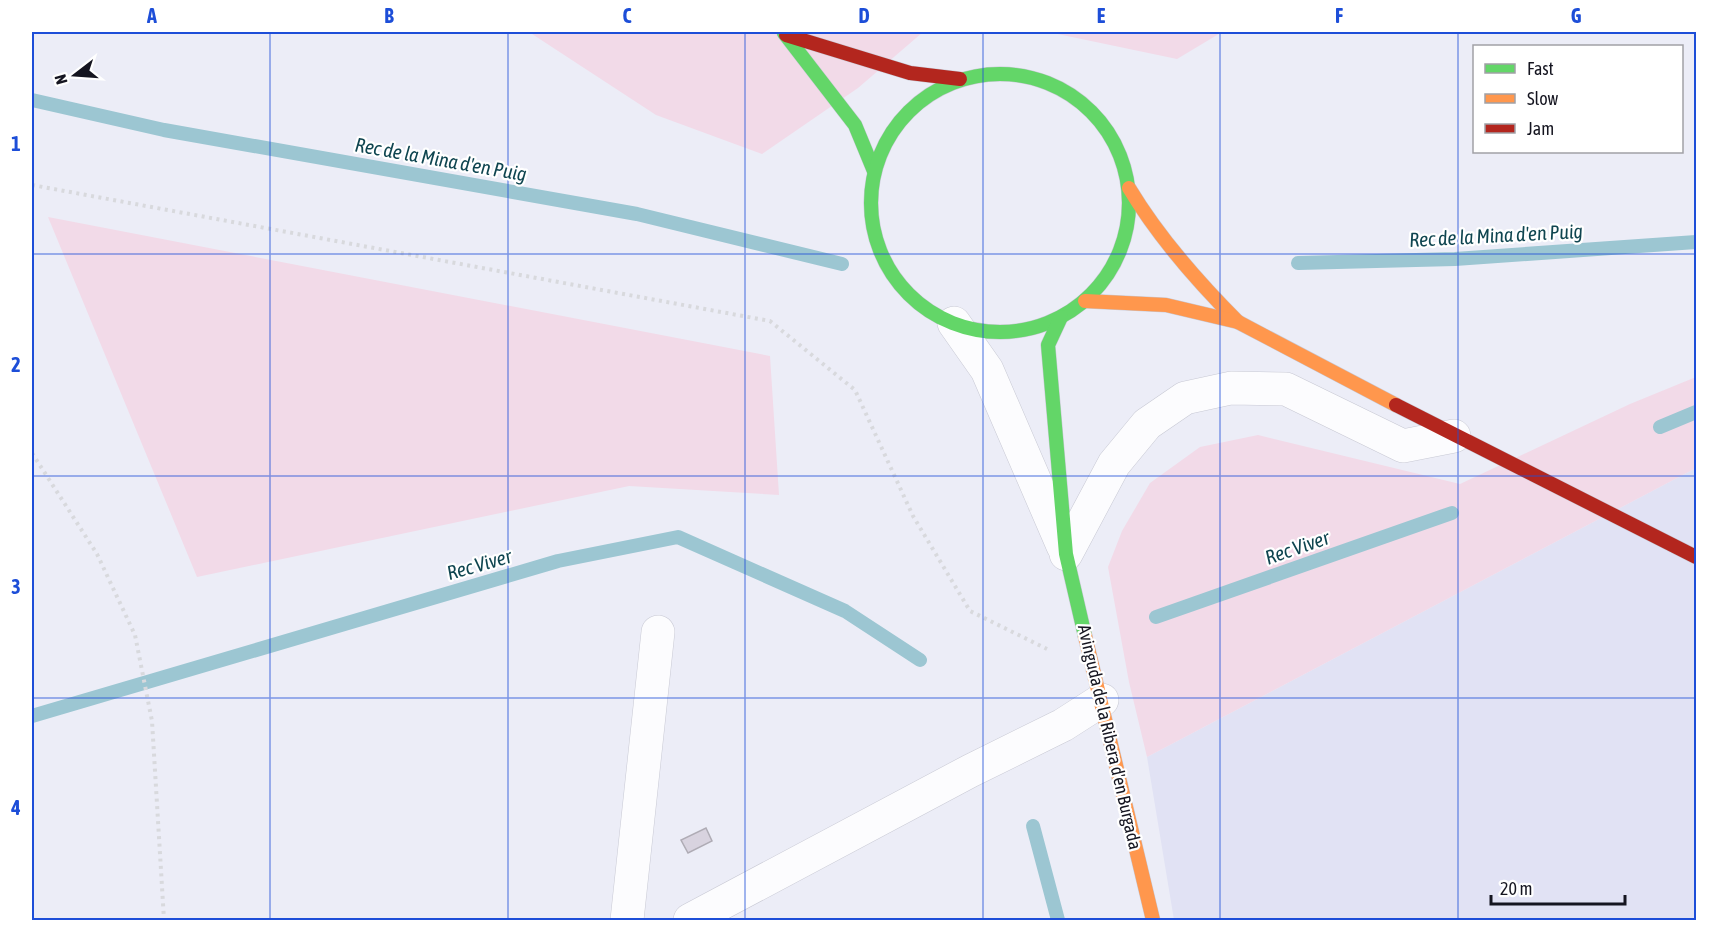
<svg xmlns="http://www.w3.org/2000/svg" width="1728" height="952" font-family="'Asap Condensed',sans-serif">
	<style>
		.built { fill: #e1e2f4 }
		.green { fill: #f2dae8 }
		.lines { fill: none; stroke-linecap: round; stroke-linejoin: round }
		.stream { stroke: #9cc6d2; stroke-width: 14 }
		.building { fill: #d8d3df; stroke: #afacb5; stroke-width: 1.5 }
		.street-casing { stroke: #c8c9d4; stroke-width: 34 }
		.fast-casing { stroke: #c8c9d4; stroke-width: 15 }
		.slow-casing { stroke: #c8c9d4; stroke-width: 15 }
		.jam-casing { stroke: #c8c9d4; stroke-width: 15 }
		.path { stroke: #d8d9dd; stroke-width: 4; stroke-dasharray: 3 4.5; stroke-linecap: butt }
		.street { stroke: #fcfcfe; stroke-width: 33 }
		.fast { stroke: #63d668; stroke-width: 14 }
		.slow { stroke: #ff974d; stroke-width: 14 }
		.jam { stroke: #b3261e; stroke-width: 14 }
		.grid { fill: none; stroke: #1d4ed8; stroke-width: 1.5; stroke-opacity: 0.55 }
		.labels { text-anchor: middle; dominant-baseline: central; stroke-width: 4.5; stroke-linejoin: round; paint-order: stroke }
		.street-label { font-size: 18px; fill: #151520; stroke: #fff }
		.water-label { font-size: 20px; font-style: italic; fill: #0f4550; stroke: #fff }
		.neatline { fill: none; stroke: #1d4ed8; stroke-width: 2 }
		.grid-label { font-size: 20px; text-anchor: middle; font-weight: bold; fill: #1d4ed8 }
	</style>
	<rect width="100%" height="100%" fill="#ecedf7"/>
	<polygon class="built" points="1696,468 1696,920 1174,920 1147,757"/>
	<g class="green">
		<polygon points="529,32 923,32 858,88 762,154 656,115"/>
		<polygon points="1048,32 1222,32 1177,59"/>
		<polygon points="48,217 770,356 779,495 629,486 197,577"/>
		<polygon points="1696,377 1696,468 1147,757 1129,682 1108,567 1122,531 1150,483 1200,447 1258,435 1460,484 1630,404"/>
	</g>
	<g class="lines">
		<g class="stream">
			<polyline points="32,100 164,130 637,214 842,264"/>
			<polyline points="1298,263 1455,259 1696,242"/>
			<polyline points="1660,427 1696,412"/>
			<polyline points="1156,617 1452,513"/>
			<polyline points="32,716 558,561 678,537 845,611 920,660"/>
			<polyline points="1033,826 1058,920"/>
		</g>
	</g>
	<polygon class="building" points="706,828 712,841 688,853 681,840"/>
	<g class="lines">
		<g class="street-casing">
			<g id="street">
				<polyline points="954,323 987,370 1063,546"/>
				<polyline points="1066,554 1114,464 1147,424 1185,398 1231,388 1286,389 1403,446 1454,436"/>
				<polyline points="627,920 658,632"/>
				<polyline points="690,920 970,771 1063,725 1102,700"/>
			</g>
		</g>
		<g class="fast-casing">
			<g id="fast">
				<polyline points="784,33 855,125 874,171"/>
				<circle cx="1000" cy="203" r="129"/>
				<polyline points="1061,317 1048,345 1066,554 1085,636"/>
			</g>
		</g>
		<g class="slow-casing">
			<g id="slow">
				<path d="M 1129,188 C 1159,238 1197,281 1238,322"/>
				<polyline points="1085,301 1166,305 1238,322 1396,405"/>
				<polyline points="1085,636 1153,920"/>
			</g>
		</g>
		<g class="jam-casing">
			<g id="jam">
				<polyline points="786,35 910,73 960,79"/>
				<polyline points="1396,405 1696,557"/>
			</g>
		</g>
		<g class="path">
			<polyline points="32,185 770,321 855,390 913,516 970,611 1047,649"/>
			<polyline points="32,453 97,554 135,635 152,721 164,920"/>
		</g>
		<use href="#street" class="street"/>
		<use href="#fast" class="fast"/>
		<use href="#slow" class="slow"/>
		<use href="#jam" class="jam"/>
	</g>
	<path class="grid" d="M 270,32 L 270,920M 508,32 L 508,920M 745,32 L 745,920M 983,32 L 983,920M 1220,32 L 1220,920M 1458,32 L 1458,920M 32,254 L 1696,254M 32,476 L 1696,476M 32,698 L 1696,698"/>
	<g class="labels">
		<g class="street-label">
			<text transform="translate(1110 737) rotate(77)">Avinguda de la Ribera d'en Burgada</text>
		</g>
		<g class="water-label">
			<text transform="translate(441 159) rotate(10)">Rec de la Mina d'en Puig</text>
			<text transform="translate(1496 235) rotate(-3)">Rec de la Mina d'en Puig</text>
			<text transform="translate(1297 547) rotate(-19)">Rec Viver</text>
			<text transform="translate(479 564) rotate(-16)">Rec Viver</text>
		</g>
	</g>
	<rect width="1728" height="952" fill="none" stroke="#ffffff" stroke-width="66"/>
	<rect x="1473" y="45" width="210" height="108" fill="#ffffff" stroke="#a1a1a6" stroke-width="1.5"/>
	<rect x="1485" y="64" width="30" height="9" fill="#63d668" stroke="#a1a1a6" stroke-width="1.5"/>
	<text x="1527" y="75" font-size="18" fill="#151520">Fast</text>
	<rect x="1485" y="94" width="30" height="9" fill="#ff974d" stroke="#a1a1a6" stroke-width="1.5"/>
	<text x="1527" y="105" font-size="18" fill="#151520">Slow</text>
	<rect x="1485" y="124" width="30" height="9" fill="#b3261e" stroke="#a1a1a6" stroke-width="1.5"/>
	<text x="1527" y="135" font-size="18" fill="#151520">Jam</text>
	<g transform="translate(75 75) rotate(253)" stroke="#ffffff" stroke-width="4.5" paint-order="stroke">
	<path d="M0-4.5L10 22L0 15L-10 22Z" fill="#151520"/>
	<text y="-9" font-size="16" font-weight="bold" text-anchor="middle" fill="#151520">N</text>
	</g>
	<path d="M1491 895v9h134v-9" fill="none" stroke="#151520" stroke-width="3"/>
	<text x="1500" y="895" font-size="18" fill="#151520" stroke="#ffffff" stroke-width="4.5" paint-order="stroke">20 m</text>
	<rect x="33" y="33" width="1662" height="886" class="neatline"/>
	<g class="grid-label">
		<text x="152" y="23">A</text>
		<text x="389" y="23">B</text>
		<text x="627" y="23">C</text>
		<text x="864" y="23">D</text>
		<text x="1101" y="23">E</text>
		<text x="1339" y="23">F</text>
		<text x="1576" y="23">G</text>
		<text x="16" y="151">1</text>
		<text x="16" y="372">2</text>
		<text x="16" y="594">3</text>
		<text x="16" y="815">4</text>
	</g>
</svg>
